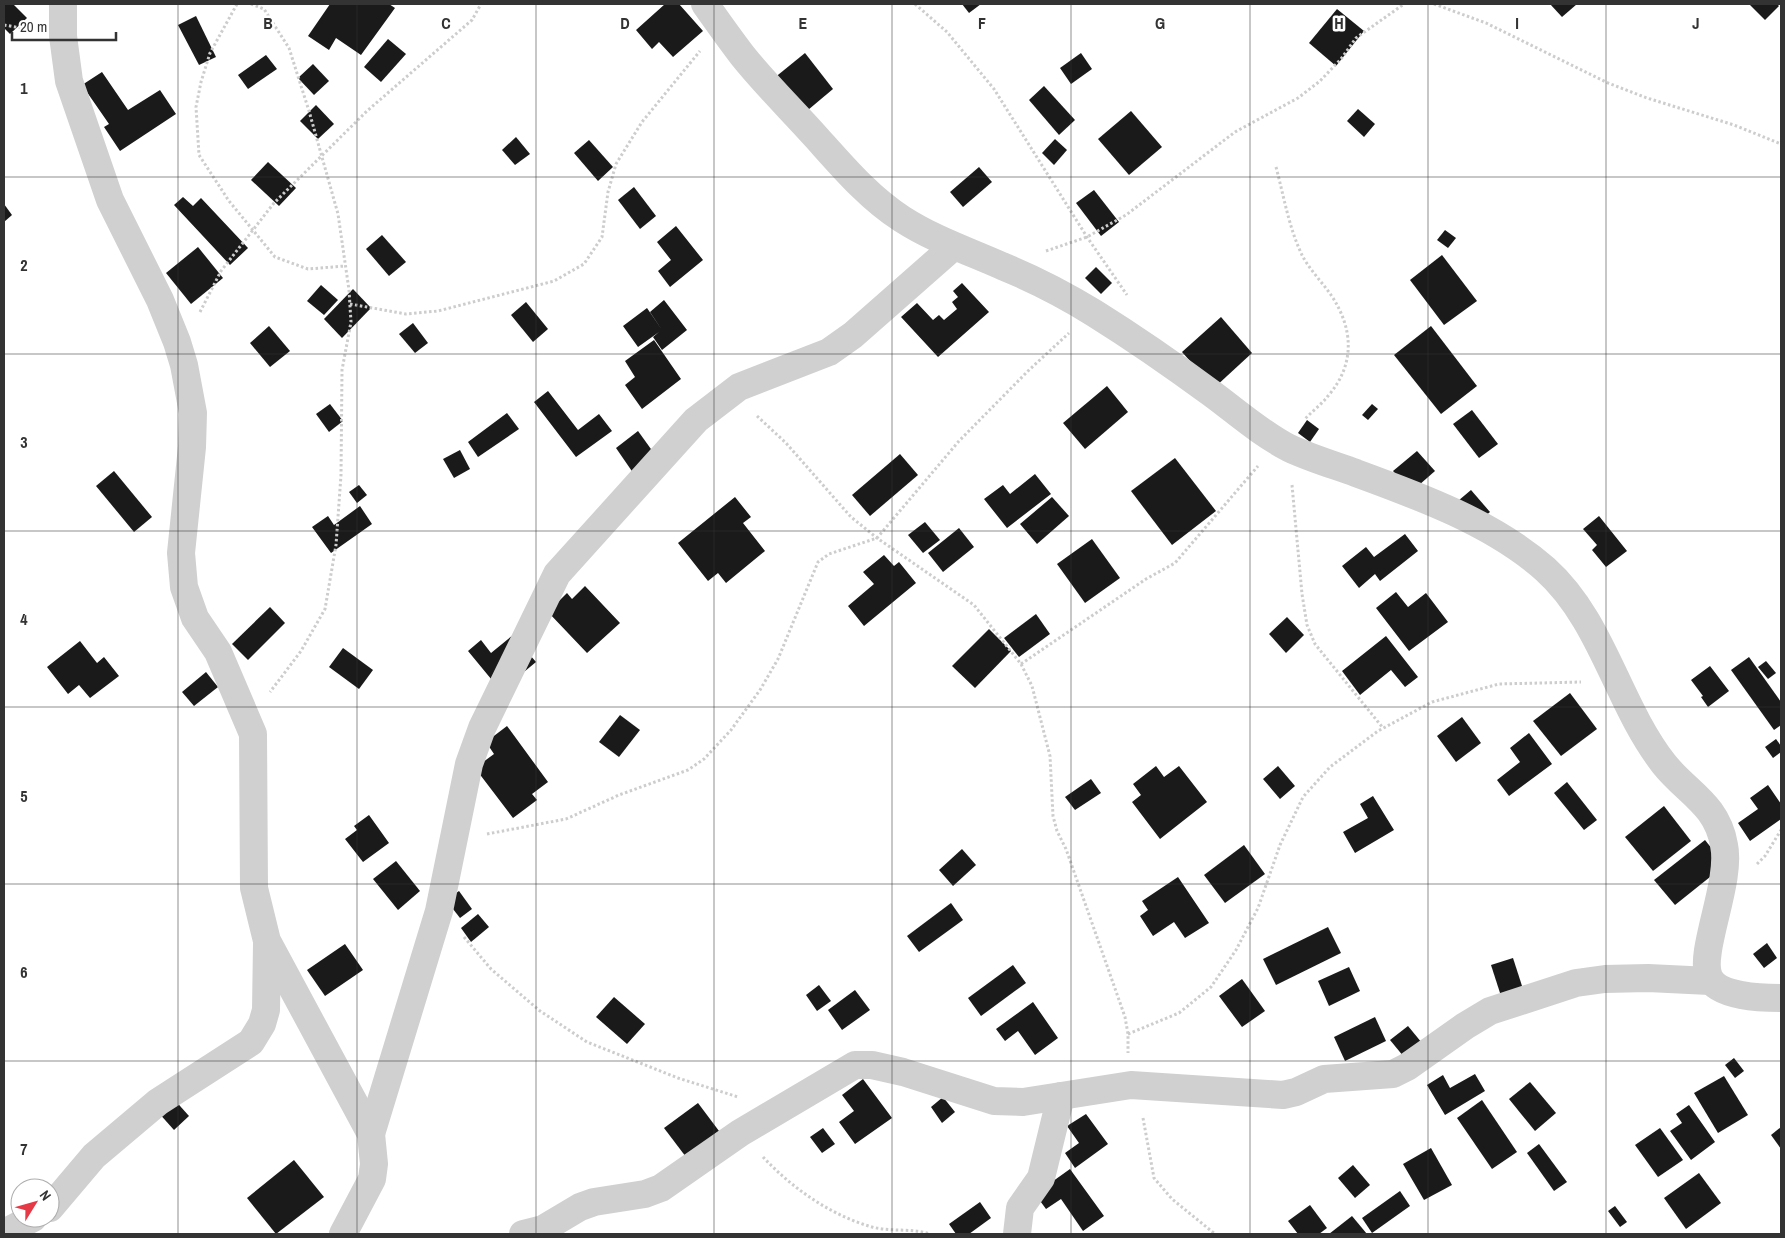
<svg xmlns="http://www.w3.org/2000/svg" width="1785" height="1238" font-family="'Archivo Narrow',sans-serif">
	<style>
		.building { fill: #1a1a1a }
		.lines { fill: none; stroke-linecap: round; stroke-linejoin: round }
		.path { stroke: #cdcdcd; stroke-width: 3; stroke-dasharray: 2.5 2.5; stroke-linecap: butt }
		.minor { stroke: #d0d0d0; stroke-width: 28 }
		.grid { fill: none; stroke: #333; stroke-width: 1; stroke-opacity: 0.55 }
		.grid-label { font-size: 16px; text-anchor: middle; font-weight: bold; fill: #333; stroke: #fff; stroke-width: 5; stroke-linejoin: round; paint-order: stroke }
	</style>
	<rect width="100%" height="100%" fill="#fff"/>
	<g class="building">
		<polygon points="4,4 13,4 27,18 10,34 4,28"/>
		<polygon points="330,4 389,4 395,8 361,55 336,38 329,50 308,36"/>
		<polygon points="665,4 679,4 703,31 673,57 659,42 652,49 636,30"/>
		<polygon points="962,4 981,4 969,13"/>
		<polygon points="1550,4 1577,4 1562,17"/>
		<polygon points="1749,4 1777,4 1779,6 1765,20"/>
		<polygon points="1337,9 1364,31 1336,66 1309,43"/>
		<polygon points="196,16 216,57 199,65 178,25"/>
		<polygon points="388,39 406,54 381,82 364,67"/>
		<polygon points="805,53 833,89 802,115 773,79"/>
		<polygon points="1081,53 1092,69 1071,84 1060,68"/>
		<polygon points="266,55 277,69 248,89 238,75"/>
		<polygon points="313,64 329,81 314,95 298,78"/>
		<polygon points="102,72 128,110 160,90 176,114 120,151 104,127 109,124 82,85"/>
		<polygon points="1044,86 1075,120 1059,135 1029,100"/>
		<polygon points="316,105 334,124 318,139 300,121"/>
		<polygon points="1358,109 1375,124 1364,137 1347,121"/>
		<polygon points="1131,111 1162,147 1129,175 1098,139"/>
		<polygon points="516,137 530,154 515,165 502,150"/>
		<polygon points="1055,139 1067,150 1054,165 1042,153"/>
		<polygon points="589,140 613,167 598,181 574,153"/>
		<polygon points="268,162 296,188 279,206 251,180"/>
		<polygon points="979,167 992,182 963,207 950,192"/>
		<polygon points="634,187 656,216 640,229 618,200"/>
		<polygon points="1094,190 1119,222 1101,236 1076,203"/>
		<polygon points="183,197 193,206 201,198 248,248 230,265 174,205"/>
		<polygon points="4,204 12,215 4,222"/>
		<polygon points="676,226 703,260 670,287 658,271 671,260 657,242"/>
		<polygon points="1445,230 1456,238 1448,248 1437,240"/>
		<polygon points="382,235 406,262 389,276 366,249"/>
		<polygon points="198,247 223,278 191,304 166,273"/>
		<polygon points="1442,255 1477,301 1444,325 1410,280"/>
		<polygon points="1096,267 1112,283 1101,294 1085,278"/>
		<polygon points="962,283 989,312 938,357 901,317 917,303 933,320 939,315 944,320 957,309 952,302 958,297 953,291"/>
		<polygon points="321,285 338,300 324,315 307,301"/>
		<polygon points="353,289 371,308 342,338 324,319"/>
		<polygon points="664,300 687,330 662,350 653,337 659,332 638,347 623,326 647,308 662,330 650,312"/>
		<polygon points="526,302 548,329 533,342 511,315"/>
		<polygon points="1221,317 1252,353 1214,388 1182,352"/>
		<polygon points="413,323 428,343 415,353 399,334"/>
		<polygon points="269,326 290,351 270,367 250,343"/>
		<polygon points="1431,326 1477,386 1441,414 1394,355"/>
		<polygon points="654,340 681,379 642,409 625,385 635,377 625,361"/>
		<polygon points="1107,386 1128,412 1085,449 1063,423"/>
		<polygon points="548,391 578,430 599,414 612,431 576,457 534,402"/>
		<polygon points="330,404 343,421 329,432 316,414"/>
		<polygon points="1372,404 1378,409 1368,420 1362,415"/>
		<polygon points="1472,410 1498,444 1479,458 1453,424"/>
		<polygon points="507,413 519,429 478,457 468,442"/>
		<polygon points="1307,420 1319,429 1310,442 1298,433"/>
		<polygon points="638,431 661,463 638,480 616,448"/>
		<polygon points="460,450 470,469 454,478 443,459"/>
		<polygon points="1417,451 1435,471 1411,492 1393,471"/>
		<polygon points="900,454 918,475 870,516 852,495"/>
		<polygon points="1175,458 1216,511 1172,545 1131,491"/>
		<polygon points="114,471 152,517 134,532 96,486"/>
		<polygon points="1035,474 1051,494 1007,528 984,499 1003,485 1010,494"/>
		<polygon points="359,485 367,495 357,503 349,492"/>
		<polygon points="1471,490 1490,512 1471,528 1452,506"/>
		<polygon points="735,497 751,517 743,523 765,551 726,583 718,573 708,581 678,543"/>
		<polygon points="1052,497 1069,516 1037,544 1020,524"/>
		<polygon points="360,506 372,524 331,553 312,527 328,516 334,525"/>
		<polygon points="1599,516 1627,551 1606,567 1592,550 1597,545 1583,529"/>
		<polygon points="925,522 940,540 923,553 908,535"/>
		<polygon points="959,528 974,547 943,572 928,553"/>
		<polygon points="1405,534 1418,551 1380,581 1375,574 1359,588 1342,566 1366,547 1374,557"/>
		<polygon points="1092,539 1120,578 1085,603 1057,564"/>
		<polygon points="884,555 894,566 899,562 916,583 864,626 848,606 874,584 863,572"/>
		<polygon points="585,586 620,623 587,653 548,612 567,593 572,599"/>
		<polygon points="1396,592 1408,607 1426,593 1448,622 1409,651 1376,608"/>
		<polygon points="270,607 285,623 248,660 232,644"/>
		<polygon points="1036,614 1050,634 1019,657 1004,638"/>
		<polygon points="1287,617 1304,635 1286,653 1269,634"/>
		<polygon points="989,629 1011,651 975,688 952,666"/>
		<polygon points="513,635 536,662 501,691 468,651 481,640 491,653"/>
		<polygon points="1386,636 1418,677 1405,687 1391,670 1360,695 1342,671"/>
		<polygon points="80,641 97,663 104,657 119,676 90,698 79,685 68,694 47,667"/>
		<polygon points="343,648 373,670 359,689 329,667"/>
		<polygon points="1749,657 1781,702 1781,725 1774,730 1731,670"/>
		<polygon points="1766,661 1776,673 1768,679 1758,667"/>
		<polygon points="1710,666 1729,691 1708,707 1701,697 1703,696 1691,680"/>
		<polygon points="206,672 218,687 194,706 182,692"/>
		<polygon points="1570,693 1597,729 1561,756 1533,721"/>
		<polygon points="620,715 640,730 619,757 599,742"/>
		<polygon points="1462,717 1481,743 1456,762 1437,736"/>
		<polygon points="507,726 548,782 532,794 537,800 513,818 475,768 494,754 486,742"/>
		<polygon points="1529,733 1552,764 1509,796 1497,780 1520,762 1510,748"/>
		<polygon points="1776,739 1781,746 1781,752 1773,758 1765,747"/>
		<polygon points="1156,766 1164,777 1179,766 1207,802 1160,839 1132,802 1141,795 1133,784"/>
		<polygon points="1278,766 1295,786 1280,799 1263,779"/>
		<polygon points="1091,779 1101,793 1075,810 1065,797"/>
		<polygon points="1567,782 1597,820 1584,830 1554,793"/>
		<polygon points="1768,785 1781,804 1781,819 1750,841 1738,823 1758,809 1750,798"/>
		<polygon points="1373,796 1394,830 1355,853 1343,832 1368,818 1360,804"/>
		<polygon points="1664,806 1691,841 1653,871 1625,837"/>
		<polygon points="369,815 389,843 363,862 345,839 357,830 354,826"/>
		<polygon points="1705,840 1725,865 1675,905 1654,880"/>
		<polygon points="1244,845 1265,874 1225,903 1204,875"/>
		<polygon points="962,849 976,865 953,886 939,870"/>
		<polygon points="396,861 420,891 398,910 373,879"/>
		<polygon points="1178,877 1209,923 1185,938 1174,922 1153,936 1140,916 1148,910 1142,901"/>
		<polygon points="459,891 472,909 460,918 446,900"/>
		<polygon points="951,903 963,920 919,952 907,936"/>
		<polygon points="478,914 489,927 471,942 461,928"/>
		<polygon points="1328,927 1341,953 1276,985 1263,959"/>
		<polygon points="1767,943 1777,958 1764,968 1753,954"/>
		<polygon points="345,944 363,970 325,996 307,970"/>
		<polygon points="1513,958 1523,989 1501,996 1491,965"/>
		<polygon points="1013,965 1026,983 981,1016 968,998"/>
		<polygon points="1349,967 1360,991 1329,1006 1318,981"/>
		<polygon points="1242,979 1265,1011 1242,1027 1219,996"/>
		<polygon points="819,985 831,1001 817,1011 806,995"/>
		<polygon points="855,990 870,1010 842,1030 828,1010"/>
		<polygon points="614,997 645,1024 627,1044 596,1017"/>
		<polygon points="1033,1002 1058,1038 1035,1055 1018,1031 1005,1041 996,1029"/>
		<polygon points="1375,1017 1386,1041 1345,1061 1334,1037"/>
		<polygon points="1408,1026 1422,1043 1404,1057 1390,1040"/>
		<polygon points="1734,1058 1744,1071 1735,1078 1725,1065"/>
		<polygon points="1475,1074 1485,1091 1445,1115 1427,1085 1443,1075 1450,1088"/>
		<polygon points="1724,1076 1748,1115 1718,1133 1694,1093"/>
		<polygon points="863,1079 892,1118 855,1144 839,1122 854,1111 842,1095"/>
		<polygon points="1530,1082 1556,1113 1535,1131 1509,1099"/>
		<polygon points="172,1097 189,1116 174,1130 157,1111"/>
		<polygon points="943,1097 955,1112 942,1123 931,1107"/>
		<polygon points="1482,1100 1517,1152 1492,1169 1457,1118"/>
		<polygon points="698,1103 719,1131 686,1157 664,1128"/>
		<polygon points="1689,1105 1715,1142 1691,1160 1670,1131 1682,1123 1676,1114"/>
		<polygon points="1086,1114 1108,1144 1075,1168 1065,1153 1079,1143 1067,1126"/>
		<polygon points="1781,1127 1781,1149 1771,1135"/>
		<polygon points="823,1128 835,1144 822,1153 810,1137"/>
		<polygon points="1660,1128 1683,1160 1658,1177 1635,1145"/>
		<polygon points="1539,1144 1567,1182 1554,1191 1527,1153"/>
		<polygon points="1431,1148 1452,1185 1424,1200 1403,1164"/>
		<polygon points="294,1160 324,1197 276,1234 247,1198"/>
		<polygon points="1353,1165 1370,1185 1355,1198 1338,1178"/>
		<polygon points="1070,1169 1104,1216 1083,1231 1061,1199 1046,1209 1035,1194"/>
		<polygon points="1699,1173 1721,1203 1686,1229 1664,1198"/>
		<polygon points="1400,1191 1410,1206 1372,1233 1362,1218"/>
		<polygon points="980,1202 991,1218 969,1234 956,1234 949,1224"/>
		<polygon points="1310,1205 1327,1228 1319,1234 1298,1234 1288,1221"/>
		<polygon points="1615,1206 1627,1222 1620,1227 1608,1211"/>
		<polygon points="1352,1216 1367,1234 1329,1234"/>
	</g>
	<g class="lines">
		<g class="path">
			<polyline points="237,4 210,53 201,82 196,107 199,155 229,201 275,257 308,269 345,266"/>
			<polyline points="251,4 264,9 289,48 309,111 338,214 349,290 351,322 342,370 341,475 336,545 325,609 301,651 270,692"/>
			<polyline points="915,4 947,32 994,89 1087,237 1127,295"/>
			<polyline points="1434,4 1486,23 1608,83 1647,98 1734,125 1781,144"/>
			<polyline points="4,25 33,30"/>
			<path d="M 1276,167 C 1284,197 1289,228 1302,255 C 1309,269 1322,282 1331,295 C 1354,329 1355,365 1328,396 C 1321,405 1311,412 1304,420"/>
			<polyline points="1046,251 1087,237 1126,215 1235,132 1298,98 1320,81 1341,59 1356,38 1404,4"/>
			<polyline points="350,304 406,314 438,311 554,281 584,264 602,237 608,192 616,164 642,122 700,51"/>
			<polyline points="200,312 221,271 274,203 367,111 472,20 481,4"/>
			<polyline points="757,416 786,443 851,517 877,538 974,605 1021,664 1032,686 1050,756 1053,816 1057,831 1066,849 1125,1017 1128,1034 1128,1053"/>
			<polyline points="1292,485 1302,594 1307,625 1315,644 1383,728"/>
			<polyline points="1021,664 1146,579 1175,563 1258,466"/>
			<polyline points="487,834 566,819 619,795 688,770 704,759 731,730 760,690 778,659 818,562 829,554 877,538 959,441 1029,370 1069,333"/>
			<polyline points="1757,864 1765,856 1781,830"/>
			<polyline points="464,937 491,969 540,1011 587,1042 678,1078 738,1097"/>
			<polyline points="1128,1034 1179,1013 1211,987 1236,950 1258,908 1280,845 1303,797 1330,767 1378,731 1432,702 1499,684 1581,682"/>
			<polyline points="1143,1118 1154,1178 1172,1199 1215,1234"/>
			<path d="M 763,1157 C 792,1188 830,1215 872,1227 C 891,1232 912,1228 930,1234"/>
		</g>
		<g class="minor">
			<polyline points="63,4 63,36 69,81 110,200 160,300 177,342 184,365 193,413 192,447 181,553 184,587 195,618 218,652 253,734 254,888 267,941 371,1134 374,1164 372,1179 343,1234"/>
			<path d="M 705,4 C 717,21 729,38 742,55 C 765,84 792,110 816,137 C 842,166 869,198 902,219 C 933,239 968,251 1002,266 C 1034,279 1065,295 1094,313 C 1134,338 1173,365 1211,393 C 1237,412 1260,433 1289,448 C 1310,458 1334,465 1356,473 C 1419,496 1493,523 1545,569 C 1603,621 1617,704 1664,764 C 1687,793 1717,804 1724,845 C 1732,882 1698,953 1709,977 C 1718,997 1762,998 1781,998"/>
			<polyline points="371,1134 439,911 469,764 482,728 557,574 696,420 739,387 829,352 853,335 953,247"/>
			<polyline points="50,1208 94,1156 158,1102 251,1042 262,1024 266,1010 267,944"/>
			<polyline points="4,1233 33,1218"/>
			<polyline points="523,1234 543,1229 580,1207 594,1202 645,1194 661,1188 740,1133 855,1065 872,1065 903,1072 994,1101 1023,1102 1131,1085 1283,1095 1296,1092 1324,1079 1393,1074 1407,1067 1465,1026 1490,1011 1576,983 1605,979 1648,978 1710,981"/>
			<polyline points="1017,1234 1020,1208 1041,1178 1061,1096"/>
		</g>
	</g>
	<path class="grid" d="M 178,4 L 178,1234M 357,4 L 357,1234M 536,4 L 536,1234M 714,4 L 714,1234M 892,4 L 892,1234M 1071,4 L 1071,1234M 1250,4 L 1250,1234M 1428,4 L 1428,1234M 1606,4 L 1606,1234M 4,177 L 1781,177M 4,354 L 1781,354M 4,531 L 1781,531M 4,707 L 1781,707M 4,884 L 1781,884M 4,1061 L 1781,1061"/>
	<g class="grid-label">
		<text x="268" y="29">B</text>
		<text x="446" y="29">C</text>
		<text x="625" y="29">D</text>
		<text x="803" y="29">E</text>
		<text x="982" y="29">F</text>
		<text x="1160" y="29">G</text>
		<text x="1339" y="29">H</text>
		<text x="1517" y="29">I</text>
		<text x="1696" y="29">J</text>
		<text x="24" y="94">1</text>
		<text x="24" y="271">2</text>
		<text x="24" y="448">3</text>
		<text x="24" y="625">4</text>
		<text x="24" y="802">5</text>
		<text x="24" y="978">6</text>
		<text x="24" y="1155">7</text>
	</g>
	<rect width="1785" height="1238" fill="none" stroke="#333333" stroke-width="10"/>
	<g transform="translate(35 1203) rotate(53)"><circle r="24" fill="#ffffff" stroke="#adadad"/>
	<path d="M0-4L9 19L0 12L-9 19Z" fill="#e63946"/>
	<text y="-8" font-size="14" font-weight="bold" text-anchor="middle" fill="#333333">N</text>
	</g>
	<path d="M12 32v8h104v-8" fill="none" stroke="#333333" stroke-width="2.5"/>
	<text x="20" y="32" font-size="15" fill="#333333" stroke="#ffffff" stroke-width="4" paint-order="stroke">20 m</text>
</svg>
